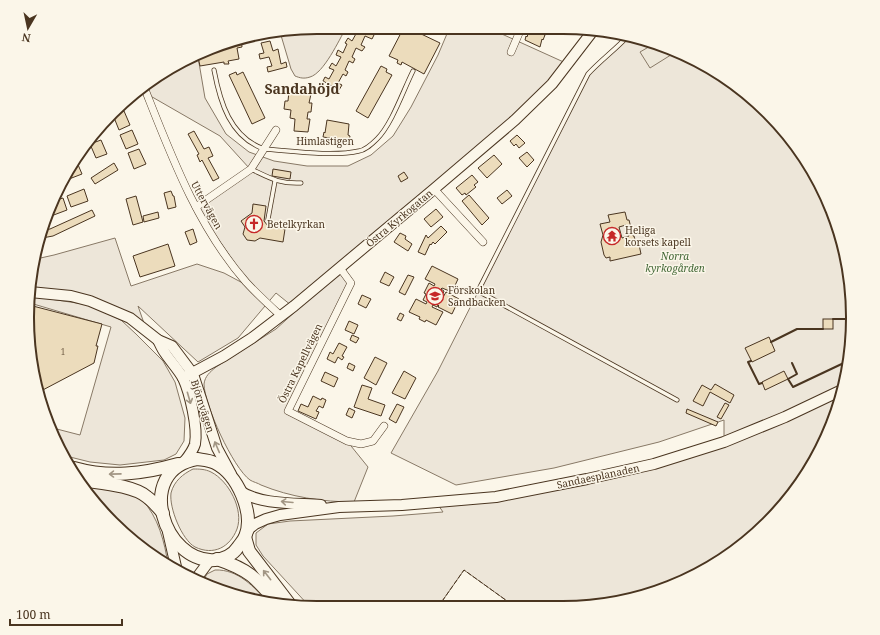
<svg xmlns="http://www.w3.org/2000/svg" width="880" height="635" font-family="'Noto Serif',serif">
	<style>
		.green { fill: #ede6d9; stroke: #887966 }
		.parking { fill: #ede7d9; stroke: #887966 }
		.building { fill: #ecdcbc; stroke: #4a3520; fill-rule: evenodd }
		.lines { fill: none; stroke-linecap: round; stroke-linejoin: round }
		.lane-casing { stroke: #4a3520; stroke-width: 5 }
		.street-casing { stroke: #4a3520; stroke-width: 8 }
		.secondary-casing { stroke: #4a3520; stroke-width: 12 }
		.highway-casing { stroke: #4a3520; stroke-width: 14 }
		.lane { stroke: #fbf6e9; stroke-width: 3.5 }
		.street { stroke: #fbf6e9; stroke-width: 7 }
		.secondary { stroke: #fbf6e9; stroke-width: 10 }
		.highway { stroke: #fbf6e9; stroke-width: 12 }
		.fence { stroke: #4a3520; stroke-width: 1; stroke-dasharray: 5 2; stroke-linecap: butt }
		.wall { stroke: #4a3520; stroke-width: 2 }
		.oneway { stroke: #a29684 }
		.labels { text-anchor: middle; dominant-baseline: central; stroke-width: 3; stroke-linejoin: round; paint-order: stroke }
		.number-label { font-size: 8px; fill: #725f47 }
		.street-label { font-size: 10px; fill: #4a3520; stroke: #fbf6e9 }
		.poi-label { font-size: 10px; fill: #4a3520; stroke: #fbf6e9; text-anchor: start }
		.park-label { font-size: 10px; font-style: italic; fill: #436837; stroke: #fbf6e9 }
		.district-label { font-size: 14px; font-weight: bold; fill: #4a3520; stroke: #fbf6e9 }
		.rim { fill: none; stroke: #4a3520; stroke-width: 2 }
	</style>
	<rect width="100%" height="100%" fill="#fbf6e9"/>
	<g class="green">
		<path d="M 318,27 L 346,28 C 339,40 324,73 310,77 C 304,79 300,78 295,76 L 291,69 L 280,32 Z"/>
		<path d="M 449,29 L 493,30 L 568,64 L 552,84 L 341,268 L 351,283 L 288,411 L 347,441 L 368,467 L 354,502 C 323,502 290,497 261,485 C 258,483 253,482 250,480 C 233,468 204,404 204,384 C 205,376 210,372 216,367 L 276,329 L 297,310 L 276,293 L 238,338 L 198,362 L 138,306 L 146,329 L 110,309 L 30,292 L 30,279 L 36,259 L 54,255 L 115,238 L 131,286 L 197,264 L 224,273 L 252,288 L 196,207 L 250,169 L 220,136 L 147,94 L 144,87 L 156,76 L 198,57 L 205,98 L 226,134 L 249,152 L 274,161 L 307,166 L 348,166 L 371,155 L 393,136 L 411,107 L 438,55 Z"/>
		<polygon points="628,36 708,66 781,126 814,172 838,224 851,280 852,337 843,393 823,446 793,495 754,536 674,586 601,605 514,606 464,570 438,607 310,607 263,556 256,545 256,533 268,524 290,521 393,516 443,512 436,502 587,479 724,442 724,420 659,442 554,468 456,485 391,453 438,371 588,74"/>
		<polygon points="30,296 90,305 121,320 136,334 163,361 175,382 185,418 184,441 176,454 164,460 120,465 90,462 66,456 49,427 80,435 111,327 30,303"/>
		<path d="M 193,469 C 199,469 205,469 211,472 C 229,481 244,510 237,529 C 230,547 214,556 195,547 C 182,540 169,508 171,493 C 174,481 183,474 193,469 Z"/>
		<path d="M 83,484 C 97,486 133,491 142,500 C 158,516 165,543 168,565 L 140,548 L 99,509 Z"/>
		<path d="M 215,570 C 238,569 254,587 269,603 L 243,598 L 202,583 L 207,574 Z"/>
	</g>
	<polygon class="parking" points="652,45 674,53 650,68 640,52"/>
	<g class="building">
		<polygon points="356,28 373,28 370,33 374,35 372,39 365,36 361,45 365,47 362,51 356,48 352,57 355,59 353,63 349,61 345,70 348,72 346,76 343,74 338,83 342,85 339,90 323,81 325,77 329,79 334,70 329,68 332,63 336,66 341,57 336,55 338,50 343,53 347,44 345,43 348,38 352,41 357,32 355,31"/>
		<polygon points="403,29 413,30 414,29 418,29 417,32 440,43 424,74 402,62 401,65 397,63 398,60 389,56"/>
		<polygon points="529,31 547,31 546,33 545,32 544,35 545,35 543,40 542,39 540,47 525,40 526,36 527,37"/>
		<polygon points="241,38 242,47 237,48 239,59 228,61 229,64 224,64 224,62 200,66 198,57"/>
		<polygon points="270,41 273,51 278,49 281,64 286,62 287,67 268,72 267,67 272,66 269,57 260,59 259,54 264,53 261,43"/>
		<polygon points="381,66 387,69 386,72 392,75 368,118 356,111"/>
		<polygon points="236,72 237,75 243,72 265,118 252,124 229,75"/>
		<polygon points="289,91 311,94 309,103 312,103 311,112 308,112 307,119 310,119 308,132 294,131 295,119 290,118 291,110 284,109 285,101 288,101"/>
		<polygon points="124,111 130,125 119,130 113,115"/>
		<polygon points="327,120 349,124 348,135 350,136 349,141 323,137 324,132 325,133"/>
		<polygon points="97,129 99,135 91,138"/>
		<polygon points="132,130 138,144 126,149 120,135"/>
		<polygon points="194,131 204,149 209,147 213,156 208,158 219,178 213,181 202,160 200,162 197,155 199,154 188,134"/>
		<polygon points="517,135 525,143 519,148 516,144 514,146 510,141"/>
		<polygon points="101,140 107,154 96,158 90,144"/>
		<polygon points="139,149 146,164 134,169 128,153"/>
		<polygon points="527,152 534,160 527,167 519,158"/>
		<polygon points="494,155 502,164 487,178 478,168"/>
		<polygon points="76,160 82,174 69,179 67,174"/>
		<polygon points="114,163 118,170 95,184 91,178"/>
		<polygon points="273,169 291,172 290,179 272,176"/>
		<polygon points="404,172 408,178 401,182 398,176"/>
		<polygon points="472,175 478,182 474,185 476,187 466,195 465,193 462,195 456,188"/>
		<polygon points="84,189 88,201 71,207 67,196"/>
		<polygon points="507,190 512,196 502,204 497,198"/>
		<polygon points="171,191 173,196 174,196 176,207 168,209 164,193"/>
		<polygon points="469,195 489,218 482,225 462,201"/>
		<polygon points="136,196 143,222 133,225 126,199"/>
		<polygon points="63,198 67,210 51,216 50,212 53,201"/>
		<polygon points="253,204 266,206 264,221 268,226 285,229 283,242 260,238 255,241 247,240 243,234 245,227 241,221 252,213"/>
		<polygon points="436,209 443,217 431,227 424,219"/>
		<polygon points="92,210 95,216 53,236 42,238 44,230 50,229"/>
		<polygon points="158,212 159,218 144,222 143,216"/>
		<path d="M 625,212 L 627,220 L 629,220 L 633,236 L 634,236 L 635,240 L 638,240 L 641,254 L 610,261 L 610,257 L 606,258 L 604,255 L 601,242 L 603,235 L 600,224 L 610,222 L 608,215 ZM 626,225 L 629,236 L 622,238 L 619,227 Z"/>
		<polygon points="441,226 447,232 435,244 433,242 431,245 430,244 425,255 418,252 426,235 428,238"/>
		<polygon points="193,229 197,242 190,245 185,232"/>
		<polygon points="400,233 406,236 405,239 412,244 408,251 394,242"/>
		<polygon points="168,244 175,266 140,277 133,256"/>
		<polygon points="432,266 458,279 452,292 442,288 441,289 444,291 441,299 442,299 446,292 459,299 452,314 438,307 439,306 438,305 437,307 433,305 432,307 443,312 436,325 426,320 425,322 419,319 420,317 409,312 416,299 426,304 427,302 423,300 426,294 424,293 429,283 434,286 435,284 425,279"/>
		<polygon points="385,272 394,277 389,286 380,282"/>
		<polygon points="408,275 414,277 405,295 399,292"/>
		<polygon points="362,295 371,299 366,308 358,304"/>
		<polygon points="29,305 102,324 96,346 98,346 94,363 39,392 29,355"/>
		<polygon points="400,313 404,315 401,321 397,319"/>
		<rect x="823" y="319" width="10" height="10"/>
		<polygon points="349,321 358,325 354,334 345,330"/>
		<polygon points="352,335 359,338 356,343 350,340"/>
		<polygon points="769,337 775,351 752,362 745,348"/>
		<polygon points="339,343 347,347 342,356 344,357 342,360 338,357 335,363 327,359 330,352 333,354"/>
		<polygon points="375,357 387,363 376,385 364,378"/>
		<polygon points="349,363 355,366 353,371 347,368"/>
		<polygon points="404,371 416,378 405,399 392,393"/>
		<polygon points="784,371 788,379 765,390 762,382"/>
		<polygon points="325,372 338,378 334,387 321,381"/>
		<polygon points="715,384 734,395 730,403 710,392 703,406 693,401 702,385 711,390"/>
		<polygon points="362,385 372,388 368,399 385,405 381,416 354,407"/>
		<polygon points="313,396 321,400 322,398 326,400 323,408 319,406 316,411 319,412 316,419 298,411 301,404 308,407"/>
		<polygon points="725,403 729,405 721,419 717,417"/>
		<polygon points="397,404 404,407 396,423 389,419"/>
		<polygon points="349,408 355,411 352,418 346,415"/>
		<polygon points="687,409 718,422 716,426 686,413"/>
	</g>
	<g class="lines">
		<g class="lane-casing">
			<g id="lane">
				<path d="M 628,36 C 616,49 601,60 588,74 L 478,291 L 677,400"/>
				<path d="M 214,70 C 220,102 230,137 264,149 C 291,151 333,157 359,151 C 366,150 372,144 377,139 C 392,124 403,91 413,71"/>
				<path d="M 251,169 C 270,178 279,184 301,183"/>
				<polyline points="268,219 275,181"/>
			</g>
		</g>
		<g class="street-casing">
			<g id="street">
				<polyline points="511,52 520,31"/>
				<path d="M 144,87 C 171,155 197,226 246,282 C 257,294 269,305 281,316"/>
				<polyline points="434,189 483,242"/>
				<polyline points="196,207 251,169 276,130"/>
				<polyline points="340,268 351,283 288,411 347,441 361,444 373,441 384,426"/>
				<polyline points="751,538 755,535"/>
			</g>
		</g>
		<g class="secondary-casing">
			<g id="secondary">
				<polyline points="30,292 71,296 90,301 130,318 158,340 172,346 193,374 217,448 231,474"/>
				<path d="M 158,340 C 160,344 162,349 165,353 C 171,362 178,369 183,378 C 190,393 198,428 195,444 C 193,451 188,457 184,462"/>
				<polyline points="183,378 224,356 252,338 294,306 434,189 515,120 552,84 592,32"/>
				<path d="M 240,491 C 260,505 297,503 321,505"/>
				<polyline points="168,532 177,571"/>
				<polyline points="246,534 250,528 255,524 266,519 280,515 339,507 402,505 496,497 587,479 654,464 724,442 785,417 844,389"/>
				<polyline points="195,580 210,560"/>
			</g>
		</g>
		<g class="highway-casing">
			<g id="highway">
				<path d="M 197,459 C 203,460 209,460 215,463 C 237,474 255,513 245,537 C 243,541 240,544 238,547 C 233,555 223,559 215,560 C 164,564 133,470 197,459 Z"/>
				<path d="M 74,468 C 109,478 143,474 178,464"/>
				<path d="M 81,480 C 99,483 133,485 147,497 C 153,501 158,508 163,513"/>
				<polyline points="245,537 249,551 291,606"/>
				<path d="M 217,559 C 250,570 256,578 278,604"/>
			</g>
		</g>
		<use href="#lane" class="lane"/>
		<use href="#street" class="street"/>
		<use href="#secondary" class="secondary"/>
		<use href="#highway" class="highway"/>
		<polyline class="fence" points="438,607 464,570 514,606"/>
		<g class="wall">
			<polyline points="833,319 852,319"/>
			<polyline points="771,342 797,329 823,329"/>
			<polyline points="751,361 748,362 759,384 762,383"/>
			<polyline points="792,363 797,374 788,379 793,387 848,361"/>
		</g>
	</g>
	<defs><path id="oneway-shaft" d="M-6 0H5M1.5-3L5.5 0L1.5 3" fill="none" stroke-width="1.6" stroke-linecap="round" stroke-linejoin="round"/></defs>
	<g class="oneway">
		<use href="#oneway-shaft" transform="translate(189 398) rotate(74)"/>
		<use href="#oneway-shaft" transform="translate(217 447) rotate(-113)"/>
		<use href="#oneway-shaft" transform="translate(115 474) rotate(179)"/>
		<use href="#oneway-shaft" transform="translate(287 502) rotate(-175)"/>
		<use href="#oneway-shaft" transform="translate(267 575) rotate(-128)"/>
	</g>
	<defs>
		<g id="church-ring" transform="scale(0.9)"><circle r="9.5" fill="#fbf6e9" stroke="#c62828" stroke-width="1.5"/><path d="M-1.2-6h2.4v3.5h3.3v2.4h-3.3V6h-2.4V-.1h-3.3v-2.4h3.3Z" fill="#c62828"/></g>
		<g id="temple-ring" transform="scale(0.9)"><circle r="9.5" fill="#fbf6e9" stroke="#c62828" stroke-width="1.5"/><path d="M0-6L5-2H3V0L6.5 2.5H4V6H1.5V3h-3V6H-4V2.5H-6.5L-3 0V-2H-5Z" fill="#c62828"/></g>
		<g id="school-ring" transform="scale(0.9)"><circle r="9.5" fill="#fbf6e9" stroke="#c62828" stroke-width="1.5"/><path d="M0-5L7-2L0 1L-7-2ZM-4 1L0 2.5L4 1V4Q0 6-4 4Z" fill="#c62828"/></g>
	</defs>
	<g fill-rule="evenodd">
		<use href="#church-ring" x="254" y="224"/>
		<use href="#temple-ring" x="612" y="236"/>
		<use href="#school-ring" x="435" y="296"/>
	</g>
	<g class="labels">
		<g class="number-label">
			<text x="63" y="351">1</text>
		</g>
		<g class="street-label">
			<text x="325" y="141">Himlastigen</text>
			<text transform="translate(207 205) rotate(61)">Uttervägen</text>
			<text transform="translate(399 218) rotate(-40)">Östra Kyrkogatan</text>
			<text transform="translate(300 363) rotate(-64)">Östra Kapellvägen</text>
			<text transform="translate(203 406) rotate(72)">Björnvägen</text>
			<text transform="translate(598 476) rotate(-12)">Sandaesplanaden</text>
		</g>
		<g class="poi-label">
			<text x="267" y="224">Betelkyrkan</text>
			<text x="625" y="230">Heliga<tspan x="625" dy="12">korsets kapell</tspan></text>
			<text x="448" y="290">Förskolan<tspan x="448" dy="12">Sandbacken</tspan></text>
		</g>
		<g class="park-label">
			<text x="675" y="256">Norra<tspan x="675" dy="12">kyrkogården</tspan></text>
		</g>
		<g class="district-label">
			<text x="302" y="88">Sandahöjd</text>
		</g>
	</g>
	<path d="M0 0H880V635H0ZM317 34H563A283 283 0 0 1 846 317V318A283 283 0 0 1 563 601H317A283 283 0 0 1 34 318V317A283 283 0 0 1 317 34Z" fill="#fbf6e9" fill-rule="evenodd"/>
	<path class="rim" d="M317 34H563A283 283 0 0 1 846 317V318A283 283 0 0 1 563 601H317A283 283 0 0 1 34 318V317A283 283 0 0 1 317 34Z"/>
	<g transform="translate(28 28) rotate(189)" stroke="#fbf6e9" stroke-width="3" paint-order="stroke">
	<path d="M0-3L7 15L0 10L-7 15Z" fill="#4a3520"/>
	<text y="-6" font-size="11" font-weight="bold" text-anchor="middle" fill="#4a3520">N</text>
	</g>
	<path d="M10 619v6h112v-6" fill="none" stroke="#4a3520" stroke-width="2"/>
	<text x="16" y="619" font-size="12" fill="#4a3520" stroke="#fbf6e9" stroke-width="3" paint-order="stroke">100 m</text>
</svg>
